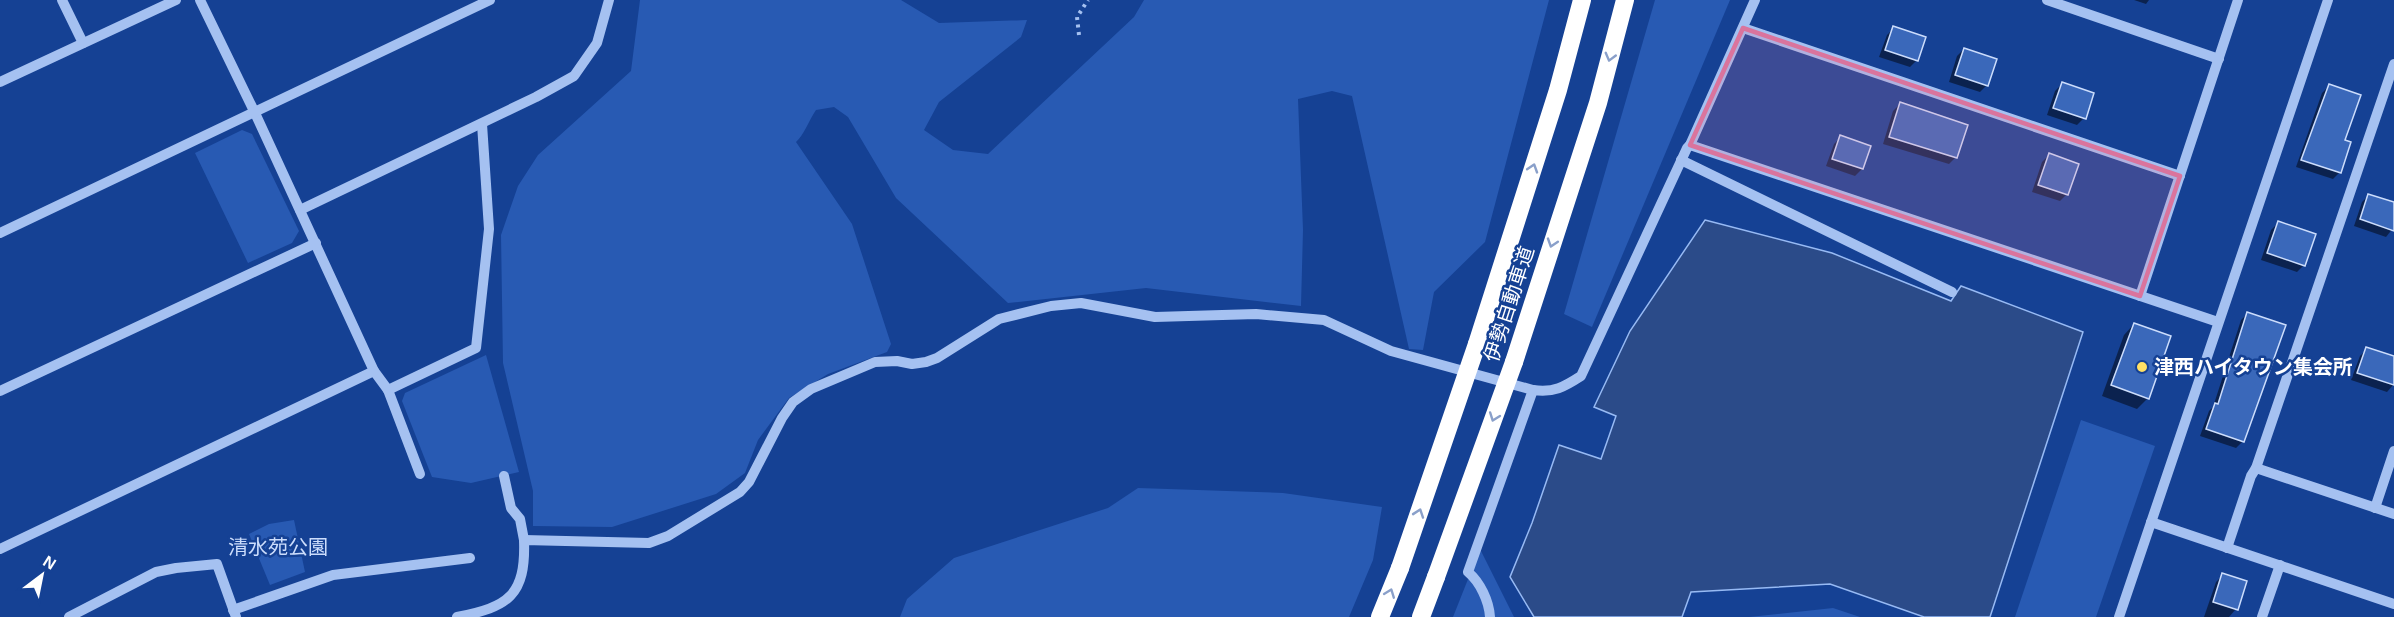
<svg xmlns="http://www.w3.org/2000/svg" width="2394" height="617" font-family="Arial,'Noto Sans JP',sans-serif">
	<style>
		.green { fill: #285ab3 }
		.water { fill: #2b4b89; stroke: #97baf4; stroke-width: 1.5 }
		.shadow { fill: #0007 }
		.building { fill: #3a68ba; stroke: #ccddfc; stroke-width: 1.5 }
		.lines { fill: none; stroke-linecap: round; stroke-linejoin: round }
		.path { stroke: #a5c1f1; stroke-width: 4; stroke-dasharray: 3 4.5; stroke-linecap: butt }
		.minor { stroke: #a5c1f1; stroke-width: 10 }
		.highway { stroke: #fff; stroke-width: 18 }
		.highway-bridge { stroke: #fff; stroke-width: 18 }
		.oneway { stroke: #8aa0ca }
		.marked { fill: #da749d; fill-opacity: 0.2; stroke: #da749d; stroke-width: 4.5; stroke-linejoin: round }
		.poi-dot { fill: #ffe065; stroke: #154194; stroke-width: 2 }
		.labels { text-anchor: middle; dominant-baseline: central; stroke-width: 5; stroke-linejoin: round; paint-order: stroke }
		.street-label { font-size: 20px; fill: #fff; stroke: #154194 }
		.poi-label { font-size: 20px; font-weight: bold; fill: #fff; stroke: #154194; text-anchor: start }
		.park-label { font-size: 20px; fill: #ccddfc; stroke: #154194 }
	</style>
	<rect width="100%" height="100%" fill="#154194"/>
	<g class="green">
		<path d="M 640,0 L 901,0 L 939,23 L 1027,20 L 1021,37 L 939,102 L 924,130 L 953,150 L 988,154 L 1134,17 L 1144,0 L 1549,0 L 1485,242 L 1434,292 L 1423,350 L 1409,349 L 1352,96 L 1332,91 L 1298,99 L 1303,230 L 1301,306 L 1146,288 L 1008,303 L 896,198 L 848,117 L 834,107 L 816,110 C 809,120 804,135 796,142 L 852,224 L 891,344 L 887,352 L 828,374 L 789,398 L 758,440 L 745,473 L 716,494 L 612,527 L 533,526 L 533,491 L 503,363 L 501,235 L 518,186 L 538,155 L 631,71 Z"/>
		<polygon points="1655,0 1730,0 1592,327 1564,314"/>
		<polygon points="242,130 252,134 299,231 292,243 248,263 195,153"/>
		<polygon points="486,355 519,472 471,483 432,477 402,401 405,393"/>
		<polygon points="2081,420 2155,446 2096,617 2015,617"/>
		<polygon points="1138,488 1283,493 1382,507 1373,560 1349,617 900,617 907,599 954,558 1108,508"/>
		<polygon points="294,520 305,572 270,585 249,534 269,524"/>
		<polygon points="1480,549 1514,617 1453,617"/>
		<polygon points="1833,608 1860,617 1749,617"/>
	</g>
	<polygon class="water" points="1705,220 1832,253 1951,301 1961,286 2083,332 1990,617 1924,617 1830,584 1691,592 1682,617 1534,617 1510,577 1532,523 1559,445 1601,459 1616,416 1594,407 1630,331"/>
	<g class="shadow">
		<polygon points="2134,0 2149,0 2146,4"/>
		<polygon points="1894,28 1917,60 1910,67 1879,57 1887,35"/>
		<polygon points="1964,49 1987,85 1980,92 1949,82 1957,56"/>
		<polygon points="2062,84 2084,118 2077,125 2047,115 2055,91"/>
		<polygon points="2329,86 2343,141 2340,172 2333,179 2296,167 2322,93"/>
		<polygon points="1900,104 1956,157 1949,164 1883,144 1893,111"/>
		<polygon points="1841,137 1869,147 1862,169 1855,176 1826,166 1834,144"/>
		<polygon points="2049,155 2067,194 2060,201 2032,192 2042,162"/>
		<polygon points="2369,195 2394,204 2394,227 2386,237 2354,226 2362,202"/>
		<polygon points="2278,223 2304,265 2297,272 2261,260 2271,230"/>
		<polygon points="2248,313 2243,441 2236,448 2200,436 2209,411 2213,407 2241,320"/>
		<polygon points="2134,324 2148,398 2137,409 2102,396 2124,335"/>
		<polygon points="2367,349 2394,358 2394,384 2387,392 2351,380 2360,356"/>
		<polygon points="2223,575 2236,609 2229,617 2204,617 2216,582"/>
	</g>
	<g class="building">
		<polygon points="1893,26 1926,37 1918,61 1885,50"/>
		<polygon points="1964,48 1997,59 1988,86 1955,75"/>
		<polygon points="2062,82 2094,93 2086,119 2053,108"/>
		<polygon points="2329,84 2361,95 2345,140 2351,142 2341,173 2301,160"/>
		<polygon points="1900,102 1968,125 1957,158 1889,137"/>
		<polygon points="1840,135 1871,146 1863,169 1832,159"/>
		<polygon points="2049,153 2079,164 2068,195 2038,185"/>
		<polygon points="2368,194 2394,202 2394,231 2360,219"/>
		<polygon points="2278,221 2316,234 2305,266 2267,253"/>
		<polygon points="2247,312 2286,325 2244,442 2206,429 2215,403 2218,404"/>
		<polygon points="2134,323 2171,336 2149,399 2111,385"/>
		<polygon points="2366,347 2394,356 2394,385 2357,373"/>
		<polygon points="2222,573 2247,581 2238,610 2213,602"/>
	</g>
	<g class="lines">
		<polyline class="path" points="1079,35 1077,17 1088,0"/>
		<g class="minor">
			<polyline points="62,0 83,43"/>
			<polyline points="200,0 255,113 374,371 388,390 476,348 489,229 482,124"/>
			<polyline points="1755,0 1690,145 2218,322"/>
			<polyline points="2047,0 2219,59"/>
			<polyline points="1743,28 2180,176"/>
			<polyline points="0,82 176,0"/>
			<polyline points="1681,160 1952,292"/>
			<polyline points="300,210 536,97 574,76 597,43 609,0"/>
			<polyline points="0,233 490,0"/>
			<polyline points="2140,296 2238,0"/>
			<polyline points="388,390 420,474"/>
			<polyline points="0,391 316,243"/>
			<polyline points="2256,468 2394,514"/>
			<polyline points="504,476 511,508 520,519 524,540"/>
			<polyline points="2375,508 2394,451"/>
			<polyline points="2151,522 2394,604"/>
			<polyline points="2227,548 2251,476 2256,468 2394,64"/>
			<polyline points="0,549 374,371"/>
			<polyline points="233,610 333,575 470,558"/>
			<polyline points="69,617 156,572 176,568 217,564 236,617"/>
			<path d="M 457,617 C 508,607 526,596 524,540 L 649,543 L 668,536 L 740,492 L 749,482 L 782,418 L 793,402 L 811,389 L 875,362 L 897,361 L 912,364 L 926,362 L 937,358 L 999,319 L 1051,306 L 1081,303 L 1155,317 L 1256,314 L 1324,320 L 1391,351 L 1533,390"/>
			<path d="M 1490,617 C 1489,601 1480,582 1468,572 L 1533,390 C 1554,393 1564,387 1581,376 L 1687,148 L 1690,145"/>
			<polyline points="2119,617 2328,0"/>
			<polyline points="2262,617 2280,565"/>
		</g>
		<g class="highway">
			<polyline points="1477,344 1558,90 1582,0"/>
			<polyline points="1514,362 1598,103 1625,0"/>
			<polyline points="1380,617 1400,568"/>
			<polyline points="1421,617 1436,577"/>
		</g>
		<g class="highway-bridge">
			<polyline points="1400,568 1477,344"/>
			<polyline points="1436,577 1514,362"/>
		</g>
	</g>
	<defs><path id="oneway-chevron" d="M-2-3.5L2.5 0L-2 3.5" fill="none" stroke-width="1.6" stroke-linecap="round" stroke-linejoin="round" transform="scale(1.5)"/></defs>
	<g class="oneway">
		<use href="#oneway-chevron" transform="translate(1610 57) rotate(105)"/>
		<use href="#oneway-chevron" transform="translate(1533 168) rotate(-72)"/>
		<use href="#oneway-chevron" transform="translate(1552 243) rotate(108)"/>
		<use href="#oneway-chevron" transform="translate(1494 417) rotate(110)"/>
		<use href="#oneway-chevron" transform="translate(1419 513) rotate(-71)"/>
		<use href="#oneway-chevron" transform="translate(1390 593) rotate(-69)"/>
	</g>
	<path class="marked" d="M 1743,28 L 2180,176 L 2140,296 L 1690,145 Z"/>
	<circle class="poi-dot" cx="2142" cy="367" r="6"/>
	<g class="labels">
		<g class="street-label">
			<text transform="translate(1509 304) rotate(-72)">伊勢自動車道</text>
		</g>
		<g class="poi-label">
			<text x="2154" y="367">津西ハイタウン集会所</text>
		</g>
		<g class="park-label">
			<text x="278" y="547">清水苑公園</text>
		</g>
	</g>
	<g transform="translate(42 575) rotate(32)" stroke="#154194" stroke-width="4.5" paint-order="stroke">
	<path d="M0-4.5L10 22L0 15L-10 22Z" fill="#ffffff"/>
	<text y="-9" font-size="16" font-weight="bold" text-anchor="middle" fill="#ffffff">N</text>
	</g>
</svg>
